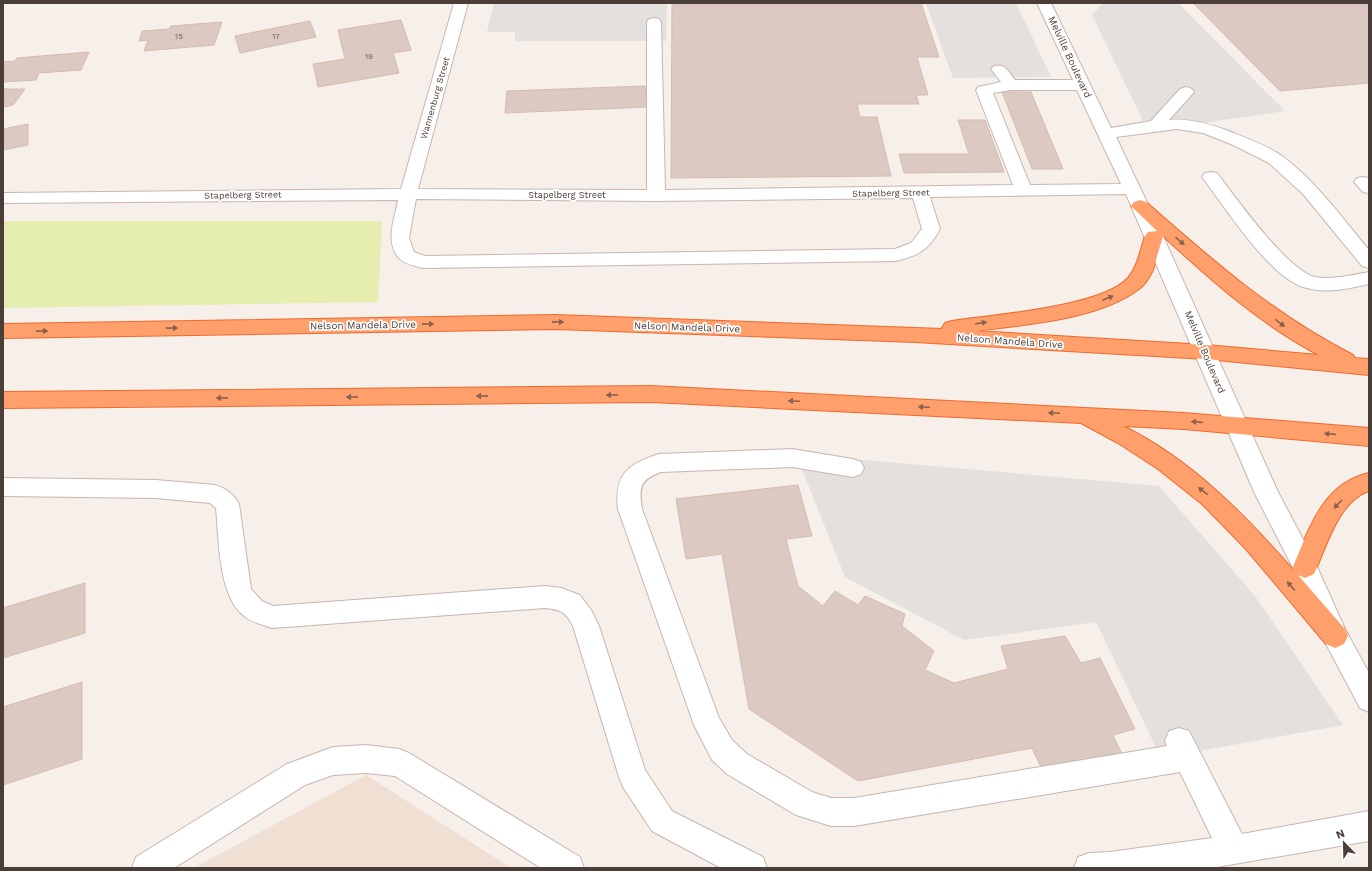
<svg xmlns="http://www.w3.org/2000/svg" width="1372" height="871" font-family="'Work Sans',sans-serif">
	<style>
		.education { fill: #f0dfd3 }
		.green { fill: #e5eeaf }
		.parking { fill: #e4e0de }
		.building { fill: #dcc9c1; stroke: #d5bbb0 }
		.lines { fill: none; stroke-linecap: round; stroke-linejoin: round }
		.minor-casing { stroke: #c6b6ae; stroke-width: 2 }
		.highway-casing { stroke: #ed6b2d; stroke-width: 2 }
		.minor { fill: #fff; fill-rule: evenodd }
		.highway { fill: #ffa06c; fill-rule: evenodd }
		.oneway { fill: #8a604a }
		.labels { text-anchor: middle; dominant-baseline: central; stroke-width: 3.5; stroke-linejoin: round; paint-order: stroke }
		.number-label { font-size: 8px; fill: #6f605a }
		.far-street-label { font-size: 9px; fill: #4b3d37; stroke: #fff }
		.street-label { font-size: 10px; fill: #4b3d37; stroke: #fff }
	</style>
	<rect width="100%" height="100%" fill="#f6efea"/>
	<polygon class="education" points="366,775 511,868 194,868"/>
	<polygon class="green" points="3,221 382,221 378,302 3,308"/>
	<g class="parking">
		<polygon points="494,3 667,3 666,41 515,41 515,32 487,32"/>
		<polygon points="926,3 1016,3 1051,77 953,78"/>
		<polygon points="1103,3 1178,3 1285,111 1148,131 1092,15"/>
		<polygon points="796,454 1159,486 1255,596 1343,725 1161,758 1096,622 964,640 845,577"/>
	</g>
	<g class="building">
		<polygon points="672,3 921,3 939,57 917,57 928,95 916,95 919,104 857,104 860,117 877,117 891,176 671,178"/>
		<polygon points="1193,3 1369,3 1369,83 1280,91"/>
		<polygon points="401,20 411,50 393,53 399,73 318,87 313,64 345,59 338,30"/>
		<polygon points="310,21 316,37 240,53 235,36"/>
		<polygon points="222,22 214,45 144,51 148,40 139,41 142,31 169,29 171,26"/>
		<polygon points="89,52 81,70 39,73 36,80 3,82 3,62 15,61 17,58"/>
		<polygon points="645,86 647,107 505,113 507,91"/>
		<polygon points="3,89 25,89 13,105 3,107"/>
		<polygon points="1002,92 1031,92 1063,169 1032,169"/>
		<polygon points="958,120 985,120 1004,172 904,173 899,154 969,154"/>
		<polygon points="28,124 28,145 3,150 3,129"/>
		<polygon points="798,485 812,536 786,539 798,586 823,606 835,591 858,605 865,596 905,614 902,626 934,651 925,670 954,683 1008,669 1001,646 1065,636 1081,663 1100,658 1135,729 1113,735 1126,763 1045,776 1032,748 858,781 749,709 722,554 686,559 676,499"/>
		<polygon points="85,583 85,633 3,658 3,608"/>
		<polygon points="82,682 82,759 3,785 3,707"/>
	</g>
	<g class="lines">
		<g class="minor-casing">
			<g id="minor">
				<path d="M 454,3 L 468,3 L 418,189 L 647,190 L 647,22 L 649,19 L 654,18 L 659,19 L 661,22 L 665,190 L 1013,185 L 976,90 L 978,87 L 1001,82 L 991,69 L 994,66 C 1005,63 1009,72 1015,80 L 1073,80 L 1037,3 L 1051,3 L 1111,128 L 1151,121 L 1180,89 L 1186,87 L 1192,89 L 1194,92 L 1169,120 C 1188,118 1209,124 1226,130 C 1243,137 1267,145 1282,156 C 1316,181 1342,218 1369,250 L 1369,268 L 1362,266 L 1303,194 L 1269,163 L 1233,145 L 1203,133 L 1177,129 L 1116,137 L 1163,236 L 1278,492 L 1314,560 L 1345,629 L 1369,673 L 1369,712 L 1360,708 L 1326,644 L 1294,570 L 1255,494 L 1126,194 L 930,197 L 940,229 C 928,251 919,255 896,261 L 423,268 C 416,266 404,264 400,259 C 384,243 395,218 398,200 L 3,203 L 3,193 L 401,189 ZM 1011,90 L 1077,90 L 1121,184 L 1030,185 L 993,93 ZM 913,198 L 922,229 L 911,243 L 895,249 L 425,256 L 414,252 L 409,238 L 416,199 L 656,201 Z"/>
				<path d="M 1211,172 L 1217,173 C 1235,197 1288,271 1315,277 C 1332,280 1352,275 1369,272 L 1369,284 C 1347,289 1325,294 1303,287 C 1269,276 1227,210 1205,181 L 1202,177 L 1205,173 Z"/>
				<polygon points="1363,177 1369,178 1369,193 1363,192 1354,182 1357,178"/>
				<path d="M 792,449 L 853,459 L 861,462 L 864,468 L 861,474 L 853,477 L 792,467 L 661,472 C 639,480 639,488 642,509 L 719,718 L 732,740 L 747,754 L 812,792 L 831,798 L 854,798 L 1167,746 L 1165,741 L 1169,731 L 1179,728 L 1189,731 L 1242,834 L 1369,811 L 1369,841 L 1211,868 L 1074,868 L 1078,857 L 1089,853 L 1110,852 L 1212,838 L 1180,772 L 854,826 L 831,826 L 796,815 L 727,774 L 712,760 L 694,725 L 618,509 C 614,474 628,464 659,454 Z"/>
				<path d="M 3,478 L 156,480 L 215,485 C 225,488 234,494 239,504 L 251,589 L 262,601 L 273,606 L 545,586 L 561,588 L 580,595 L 591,610 L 599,626 L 645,770 L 672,811 L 763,857 L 767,868 L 721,868 L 652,831 L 623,787 L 619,777 L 573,626 C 565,611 561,610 545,608 L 272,628 C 263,625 251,622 244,616 C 218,596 219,539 216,508 L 210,503 L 156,498 L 3,496 Z"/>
				<polygon points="366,745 399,749 409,753 580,857 584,868 541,868 395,776 366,773 333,775 305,785 174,868 132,868 136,857 287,764 333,747"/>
			</g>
		</g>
		<g class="highway-casing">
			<g id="highway">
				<path d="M 1140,200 L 1146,202 C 1213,261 1273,314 1353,355 L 1355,358 L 1369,359 L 1369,375 L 1206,359 L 915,342 L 556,329 L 3,338 L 3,324 L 556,315 L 943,329 L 942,328 L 945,323 L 952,321 C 992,315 1102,307 1128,278 C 1138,266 1140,251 1145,236 L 1148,232 L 1157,231 L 1131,206 L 1134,202 ZM 1163,236 C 1211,280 1261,325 1319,355 L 1206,345 L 977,331 C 1026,324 1098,320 1139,289 C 1145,285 1150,276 1153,270 Z"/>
				<path d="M 651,386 L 1184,413 L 1369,428 L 1369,446 L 1184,429 L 1123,426 C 1192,460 1245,515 1295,572 L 1293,567 C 1309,529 1323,483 1369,473 L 1369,491 C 1338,501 1326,548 1314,574 L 1305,578 L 1298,575 L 1344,628 L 1348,636 L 1344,644 L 1335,648 L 1326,644 L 1246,549 L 1202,504 L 1158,469 L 1118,443 L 1081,423 L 651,402 L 3,408 L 3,392 Z"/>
			</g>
		</g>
		<use href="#minor" class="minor"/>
		<use href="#highway" class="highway"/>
	</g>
	<defs><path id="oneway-solid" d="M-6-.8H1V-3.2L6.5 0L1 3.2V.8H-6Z"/></defs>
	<g class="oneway">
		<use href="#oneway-solid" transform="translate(1180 241) rotate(41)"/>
		<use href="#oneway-solid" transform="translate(1108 298) rotate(-23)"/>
		<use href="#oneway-solid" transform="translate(558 322) rotate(1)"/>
		<use href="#oneway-solid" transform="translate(981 323) rotate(-10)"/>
		<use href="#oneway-solid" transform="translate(1280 323) rotate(37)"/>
		<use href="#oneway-solid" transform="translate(428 324) rotate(-1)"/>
		<use href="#oneway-solid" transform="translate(172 328) rotate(-1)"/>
		<use href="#oneway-solid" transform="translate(42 331) rotate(-1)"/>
		<use href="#oneway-solid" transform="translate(612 395) rotate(179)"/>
		<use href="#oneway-solid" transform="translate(482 396) rotate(179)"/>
		<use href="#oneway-solid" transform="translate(352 397) rotate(179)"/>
		<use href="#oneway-solid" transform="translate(222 398) rotate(179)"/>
		<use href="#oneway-solid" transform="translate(794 401) rotate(-177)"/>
		<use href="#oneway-solid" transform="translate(924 407) rotate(-177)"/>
		<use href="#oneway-solid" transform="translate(1054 413) rotate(-177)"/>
		<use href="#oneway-solid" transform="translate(1197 422) rotate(-175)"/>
		<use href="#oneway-solid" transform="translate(1330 434) rotate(-175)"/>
		<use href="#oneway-solid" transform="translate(1203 491) rotate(-143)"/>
		<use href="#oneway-solid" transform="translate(1338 504) rotate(134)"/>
		<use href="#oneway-solid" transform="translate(1291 586) rotate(-131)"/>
	</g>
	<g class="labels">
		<g class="number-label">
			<text x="179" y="36">15</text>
			<text x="276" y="36">17</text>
			<text x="369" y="56">19</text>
		</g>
		<g class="far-street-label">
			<text transform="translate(435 98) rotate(-74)">Wannenburg Street</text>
			<text transform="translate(891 193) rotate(-1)">Stapelberg Street</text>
			<text transform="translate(243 195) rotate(-1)">Stapelberg Street</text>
			<text x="567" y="195">Stapelberg Street</text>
		</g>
		<g class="street-label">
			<text transform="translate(1070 57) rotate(65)">Melville Boulevard</text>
			<text transform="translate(363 325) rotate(-1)">Nelson Mandela Drive</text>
			<text transform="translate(687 327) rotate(2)">Nelson Mandela Drive</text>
			<text transform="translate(1010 341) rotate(4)">Nelson Mandela Drive</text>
			<text transform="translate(1205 352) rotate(67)">Melville Boulevard</text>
		</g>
	</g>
	<rect width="1372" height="871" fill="none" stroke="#4b3d37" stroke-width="8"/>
	<g transform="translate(1344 843) rotate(337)" stroke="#ffffff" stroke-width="3" paint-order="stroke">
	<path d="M0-3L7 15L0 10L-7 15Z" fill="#4b3d37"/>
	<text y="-6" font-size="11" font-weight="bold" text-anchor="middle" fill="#4b3d37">N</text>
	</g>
</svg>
